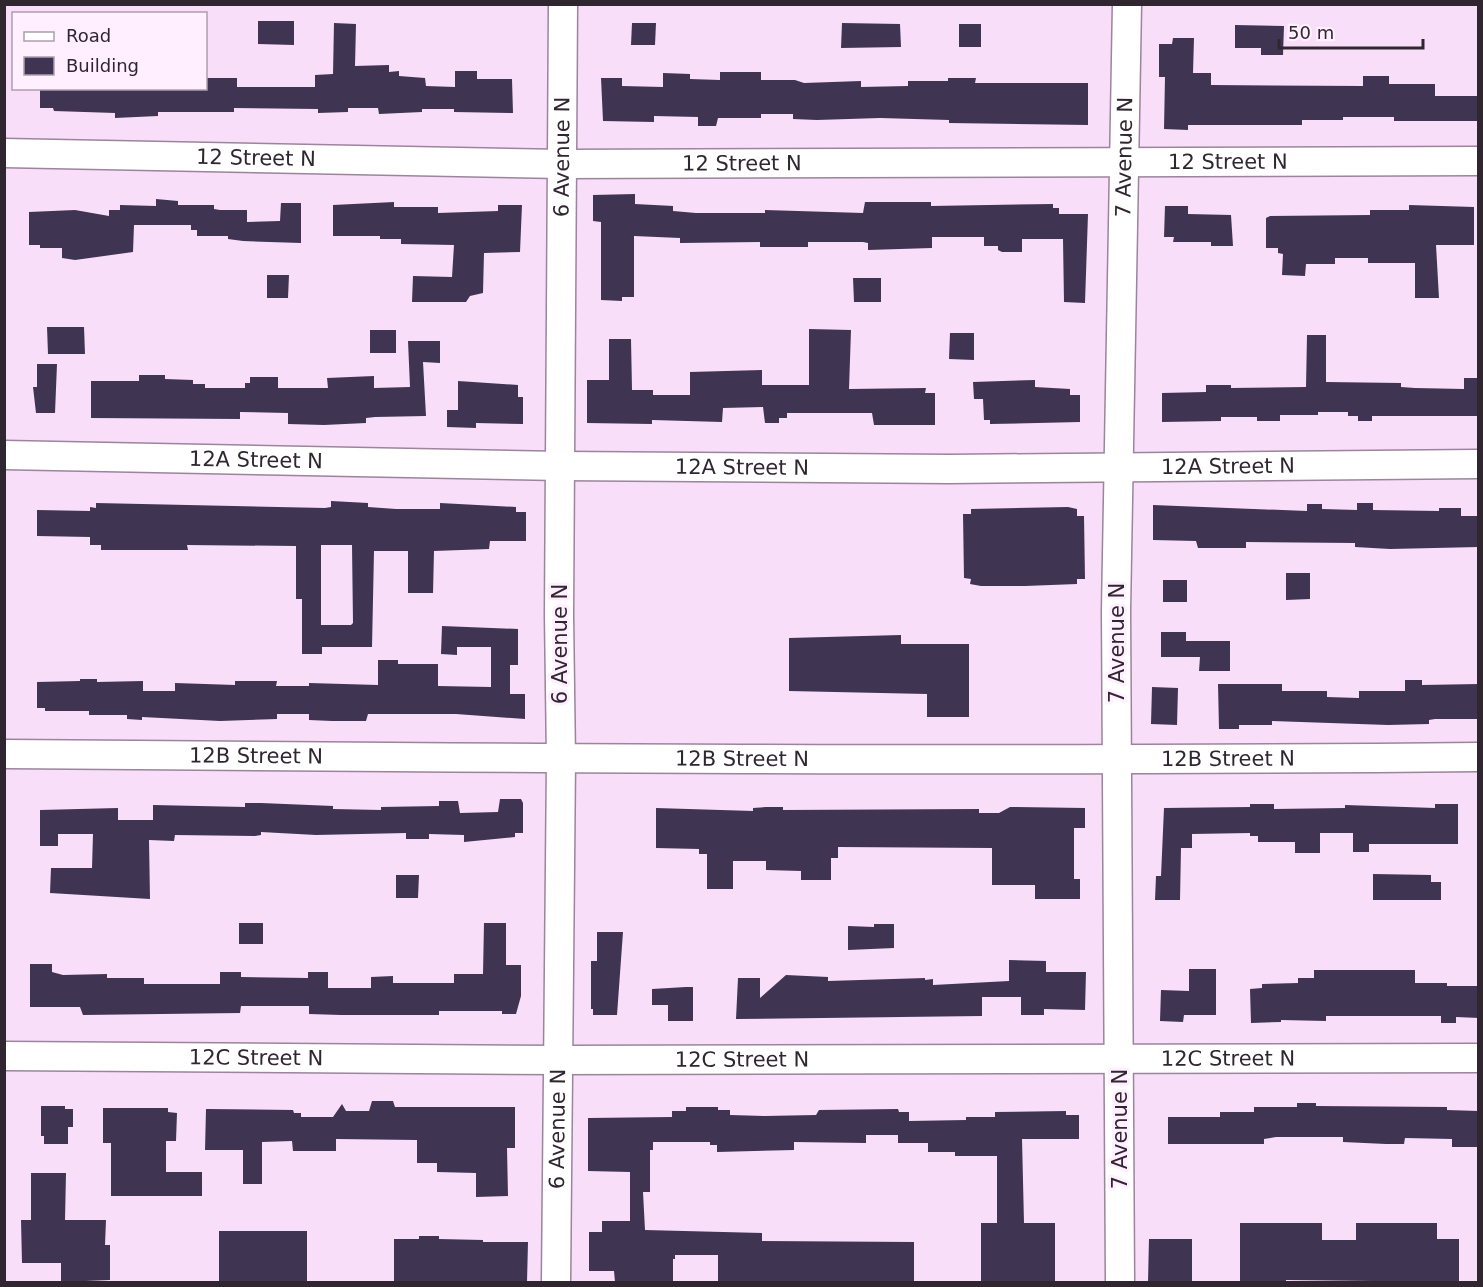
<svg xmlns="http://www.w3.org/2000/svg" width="1483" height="1287" font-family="'DejaVu Sans',sans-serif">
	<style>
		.building { fill: #403453; fill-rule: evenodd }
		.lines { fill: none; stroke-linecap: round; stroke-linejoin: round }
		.minor-casing { stroke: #9c849c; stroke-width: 31 }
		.minor { stroke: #fff; stroke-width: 28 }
		.labels { text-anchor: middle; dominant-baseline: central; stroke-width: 6; stroke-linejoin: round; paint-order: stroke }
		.street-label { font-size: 21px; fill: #302630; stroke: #ffefff }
	</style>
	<rect width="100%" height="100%" fill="#f8def8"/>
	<g class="building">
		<polygon points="258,21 294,21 294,45 258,44"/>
		<polygon points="334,23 356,24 355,66 389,65 389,72 399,71 399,76 425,78 426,86 455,87 455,71 477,71 477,79 512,79 513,113 454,112 454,109 422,109 422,112 379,114 378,108 348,108 348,112 318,113 318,109 234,108 234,112 158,112 158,116 115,118 115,113 54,111 53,108 40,108 40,88 206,88 206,78 237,78 237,87 315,87 315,75 333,74"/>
		<polygon points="632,23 656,23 655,45 631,45"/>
		<polygon points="842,23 900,24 901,47 841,48"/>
		<rect x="959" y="24" width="22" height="23"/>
		<polygon points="1235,25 1284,26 1283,55 1261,55 1261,48 1235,48"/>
		<polygon points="1173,38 1194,38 1193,73 1211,73 1211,85 1363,86 1363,76 1389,76 1389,84 1435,84 1435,96 1477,96 1477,121 1394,121 1394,117 1343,117 1343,120 1302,120 1302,125 1188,125 1188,130 1164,129 1165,77 1159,77 1159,44 1172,44"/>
		<polygon points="720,72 761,72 761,80 795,80 804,83 861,81 861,87 908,86 908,81 948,81 948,78 976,78 975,83 1088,83 1088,125 949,123 949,120 880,118 817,120 793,119 793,114 761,114 761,118 718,118 716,126 698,126 698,117 654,116 654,122 603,121 601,78 622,78 622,86 663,87 663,73 690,74 690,79 720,80"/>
		<polygon points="635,194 635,204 673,206 673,211 696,213 765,213 765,210 863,213 865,202 931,202 931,206 1053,204 1053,208 1059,208 1059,214 1088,214 1085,303 1064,302 1063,239 1022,239 1022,252 1002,252 998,250 998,246 984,246 984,237 932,237 932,248 868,250 868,243 863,242 808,242 808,247 760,247 760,242 680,243 680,238 634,236 634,297 622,297 622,301 601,300 601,222 593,221 593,195"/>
		<polygon points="156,199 178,201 178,205 214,205 214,209 220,210 247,210 247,222 280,221 281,203 301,203 301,243 243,241 228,239 228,236 197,236 197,230 191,230 191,225 134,225 133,252 75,260 62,258 62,248 40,248 40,245 29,245 29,212 75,210 109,216 109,210 120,210 120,205 156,206"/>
		<polygon points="394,202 394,207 438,207 438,213 498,211 498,205 522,205 520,252 484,253 483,293 470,296 466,302 412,302 413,276 452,277 454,245 401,244 401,239 380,239 380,236 333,236 333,205"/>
		<polygon points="1409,205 1474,207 1474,245 1436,245 1439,298 1415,298 1415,263 1368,263 1368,258 1335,258 1335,264 1306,264 1305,276 1282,275 1283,254 1278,253 1278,248 1266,248 1266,218 1270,216 1370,215 1370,210 1409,210"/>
		<polygon points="1165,206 1188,206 1188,214 1231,215 1233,246 1211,246 1211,242 1173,242 1174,237 1164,237"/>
		<polygon points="267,275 289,275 288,298 267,298"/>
		<polygon points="853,278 881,278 881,302 854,302"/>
		<polygon points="47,327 84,327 85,354 48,354"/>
		<polygon points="809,329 851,330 849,389 926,388 925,393 935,393 935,425 874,425 872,413 787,413 787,418 779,418 779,423 765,423 763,407 723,408 722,422 652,420 652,424 587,423 587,380 609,380 609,339 631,339 632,390 653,390 653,395 690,395 690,372 762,370 762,385 809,385"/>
		<rect x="370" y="330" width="26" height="23"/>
		<polygon points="950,333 974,333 974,360 949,359"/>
		<polygon points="1307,335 1326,335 1326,382 1401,383 1401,387 1415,388 1464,389 1464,378 1479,378 1479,416 1372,416 1372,421 1358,421 1358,416 1348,416 1348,412 1318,412 1318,415 1280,415 1280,421 1257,421 1257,417 1221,417 1221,421 1162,422 1162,393 1206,392 1206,385 1231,385 1231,388 1306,387"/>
		<polygon points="408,341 440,341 440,363 423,362 426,416 375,417 366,418 366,423 324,425 288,424 288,413 240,412 240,419 91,418 91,381 139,381 139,375 165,375 165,379 193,380 193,384 205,384 205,388 245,388 245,383 250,383 250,377 278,377 278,388 328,388 327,378 374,376 374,388 410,387"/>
		<polygon points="37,364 57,364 55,413 36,413 33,387 37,387"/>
		<polygon points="1035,380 1035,387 1070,389 1070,395 1080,395 1080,422 990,424 990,420 984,420 983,399 974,399 973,382"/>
		<polygon points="458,381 518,385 518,397 523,397 523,424 476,423 476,428 447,427 447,410 458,410"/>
		<path d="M 331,501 L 368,503 L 368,507 L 396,509 L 440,509 L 440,503 L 516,507 L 516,512 L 526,512 L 526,541 L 490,541 L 489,549 L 434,551 L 433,593 L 408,593 L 408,551 L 374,551 L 372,647 L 322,647 L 322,654 L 302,654 L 302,599 L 296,599 L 296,546 L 187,545 L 188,550 L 101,550 L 101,545 L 90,545 L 90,537 L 37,536 L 37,510 L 90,511 L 90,507 L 96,508 L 96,503 L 325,508 L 331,507 ZM 321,545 L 352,545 L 353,623 L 351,625 L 321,625 Z"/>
		<polygon points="1357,503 1373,503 1373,510 1439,511 1439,508 1461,508 1461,516 1479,516 1479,547 1390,549 1355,547 1355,543 1246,542 1246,548 1198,548 1196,541 1153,540 1153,505 1307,511 1307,504 1322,504 1322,509 1357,510"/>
		<polygon points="1068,507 1077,509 1077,516 1084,516 1085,579 1077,579 1077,584 1025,586 981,586 970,584 971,579 964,578 963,514 971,514 971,509"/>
		<polygon points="1286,573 1310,573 1310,599 1286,600"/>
		<rect x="1163" y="580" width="24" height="22"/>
		<polygon points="442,626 518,629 518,665 510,665 510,694 525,694 525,719 456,714 368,714 366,721 332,721 309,720 309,714 277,714 277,719 220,721 142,717 142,720 127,719 127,715 89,715 89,711 45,711 45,708 37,708 37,682 80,681 80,679 97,679 97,682 143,681 143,691 175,691 175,683 235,685 235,681 277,681 276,686 309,686 309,683 378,685 378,660 398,660 398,664 438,664 438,686 491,687 491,647 457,647 457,655 441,654"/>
		<polygon points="1161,632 1186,632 1186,641 1230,641 1230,671 1199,671 1200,657 1161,657"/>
		<polygon points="901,635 901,644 969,644 969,717 927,717 927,694 789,691 789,638"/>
		<polygon points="1405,680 1422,680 1422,685 1479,684 1479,719 1435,719 1429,720 1429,724 1388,725 1272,721 1272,725 1239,725 1239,729 1219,729 1218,684 1282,684 1282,691 1327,691 1327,697 1359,698 1359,691 1405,691"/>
		<polygon points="1152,687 1178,688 1177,725 1151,724"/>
		<polygon points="500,799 521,799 523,803 523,833 515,833 515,837 464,842 464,835 429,834 429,839 406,839 406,833 316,835 261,832 261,835 255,836 175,835 174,841 149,840 150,899 50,893 51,868 92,868 93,834 58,834 58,846 40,846 40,810 118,808 118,820 153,820 153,805 245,807 245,803 261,803 333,806 333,809 381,810 381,807 439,806 439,801 458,801 460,813 498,812"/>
		<polygon points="1250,804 1274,804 1274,809 1345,808 1345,805 1435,808 1435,804 1458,804 1458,844 1369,844 1369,852 1353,852 1353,833 1320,833 1320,853 1295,853 1295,842 1258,842 1258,836 1250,836 1250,833 1192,834 1192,848 1181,848 1180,900 1155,900 1156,876 1161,876 1164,808 1250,807"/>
		<polygon points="766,807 783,807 783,810 979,809 979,813 999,813 1010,807 1085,808 1085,828 1074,828 1074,879 1080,879 1080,899 1035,899 1035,885 992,885 992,848 838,847 838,858 831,858 831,880 801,880 801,871 766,870 766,861 733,861 733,889 707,889 707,854 699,854 699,849 656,848 656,808 753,811 753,808"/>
		<polygon points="1373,874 1431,875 1431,882 1441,882 1441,900 1373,900"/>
		<polygon points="396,875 419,875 418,898 396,898"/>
		<rect x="239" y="923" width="24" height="21"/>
		<polygon points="484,923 506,923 506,965 521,965 521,996 516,1014 502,1014 502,1011 439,1011 439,1015 341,1015 309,1014 309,1006 241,1006 240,1013 83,1015 80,1007 30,1007 30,964 52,964 52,972 63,975 107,974 107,978 144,978 144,984 220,984 220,972 241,972 241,977 308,978 308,972 328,972 328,988 371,988 371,977 393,976 393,983 454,983 454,974 483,974"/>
		<polygon points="874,924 894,924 894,948 848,950 848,926 874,927"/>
		<polygon points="597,932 623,932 617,1015 593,1015 593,1009 591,1009 591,961 597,961"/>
		<polygon points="1009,960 1046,961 1046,972 1086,972 1085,1010 1044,1009 1044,1015 1021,1015 1021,997 982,997 982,1016 736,1019 738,978 760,978 760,998 786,975 828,977 828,981 925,978 925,980 933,979 933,985 1009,981"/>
		<polygon points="1189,969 1216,969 1216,1015 1184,1015 1183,1022 1160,1021 1161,990 1189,991"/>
		<polygon points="1314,970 1415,970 1415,983 1447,983 1447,986 1479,986 1479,1018 1456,1017 1456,1023 1441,1023 1441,1016 1326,1016 1326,1021 1281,1020 1281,1022 1251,1023 1250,989 1262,988 1262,984 1298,983 1298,978 1314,978"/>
		<polygon points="686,987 693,987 693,1021 668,1021 668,1005 652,1005 652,989"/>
		<polygon points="372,1101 393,1101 395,1107 515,1107 515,1148 507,1148 508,1196 476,1197 476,1173 437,1172 437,1163 417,1163 417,1140 336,1139 336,1151 293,1151 292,1141 262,1142 262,1184 243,1184 243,1150 205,1150 206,1109 293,1110 294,1113 301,1113 301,1117 333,1117 342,1104 346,1111 369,1111"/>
		<polygon points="1297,1103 1316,1103 1316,1106 1447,1107 1447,1110 1479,1111 1479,1147 1452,1147 1452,1139 1405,1138 1404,1144 1386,1144 1343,1142 1343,1137 1276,1137 1264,1139 1264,1144 1168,1144 1168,1117 1220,1117 1220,1112 1254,1112 1254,1107 1297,1107"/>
		<polygon points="41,1106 65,1106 65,1109 73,1109 73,1127 68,1127 68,1144 44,1144 44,1136 41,1136"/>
		<polygon points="686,1107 718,1107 718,1110 730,1110 730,1115 765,1116 816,1115 819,1110 898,1109 899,1112 909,1112 909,1121 966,1120 966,1117 995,1117 995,1112 1066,1111 1066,1115 1079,1115 1079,1139 1022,1139 1024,1223 1055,1223 1055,1282 981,1282 981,1223 997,1223 997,1156 955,1156 955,1152 928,1152 928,1143 898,1143 898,1135 866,1135 866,1143 794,1142 794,1150 717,1152 717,1145 710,1145 710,1142 653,1142 653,1150 650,1150 650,1192 643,1192 645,1230 762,1233 762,1241 914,1242 914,1282 718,1282 718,1255 675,1255 675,1259 673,1259 673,1282 615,1282 614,1271 589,1271 589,1232 602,1232 602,1221 630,1221 630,1172 588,1171 588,1118 672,1117 672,1111 686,1111"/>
		<polygon points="103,1108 168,1108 168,1112 177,1113 176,1141 166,1141 166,1172 202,1172 202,1196 111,1196 111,1143 103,1143"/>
		<polygon points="31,1173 66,1173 65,1220 106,1220 105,1245 110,1245 110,1280 61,1282 61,1263 22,1263 21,1220 31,1220"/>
		<polygon points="1240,1223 1322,1223 1322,1240 1356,1240 1356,1223 1437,1223 1437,1239 1459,1239 1459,1282 1286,1280 1286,1282 1240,1282"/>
		<rect x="219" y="1231" width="88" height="51"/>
		<polygon points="419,1236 439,1236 439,1239 483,1240 483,1242 528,1242 527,1282 394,1282 394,1239 419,1239"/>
		<polygon points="1149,1239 1192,1239 1192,1282 1148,1282"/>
	</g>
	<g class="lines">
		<g class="minor-casing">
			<g id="minor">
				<path id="s1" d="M 4,153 L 562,164 L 1478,161"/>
				<path id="s2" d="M 4,455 L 561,466 L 950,469 L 1478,464"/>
				<path id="s3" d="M 4,754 C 496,758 987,762 1478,757"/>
				<path id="s4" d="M 4,1056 L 559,1060 L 1478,1058"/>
				<path id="s5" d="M 556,1282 L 561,760 L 559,615 L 563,4"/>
				<path id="s6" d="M 1120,1282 L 1116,611 L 1127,4"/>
			</g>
		</g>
		<use href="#minor" class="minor"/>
	</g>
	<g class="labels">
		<g class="street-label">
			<text stroke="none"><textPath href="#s1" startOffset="252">12 Street N</textPath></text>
			<text stroke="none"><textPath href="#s5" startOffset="1125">6 Avenue N</textPath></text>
			<text stroke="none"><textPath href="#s6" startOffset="1125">7 Avenue N</textPath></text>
			<text stroke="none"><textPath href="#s1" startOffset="1224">12 Street N</textPath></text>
			<text stroke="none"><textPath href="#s1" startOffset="738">12 Street N</textPath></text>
			<text stroke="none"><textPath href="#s2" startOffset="252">12A Street N</textPath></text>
			<text stroke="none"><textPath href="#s2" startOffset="1224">12A Street N</textPath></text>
			<text stroke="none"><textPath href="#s2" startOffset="738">12A Street N</textPath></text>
			<text transform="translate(1117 643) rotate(-90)">7 Avenue N</text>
			<text transform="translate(560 644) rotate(-90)">6 Avenue N</text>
			<text stroke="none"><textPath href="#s3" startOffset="252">12B Street N</textPath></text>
			<text stroke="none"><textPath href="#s3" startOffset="738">12B Street N</textPath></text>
			<text stroke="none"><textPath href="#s3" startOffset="1224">12B Street N</textPath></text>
			<text stroke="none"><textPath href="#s4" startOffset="1224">12C Street N</textPath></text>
			<text stroke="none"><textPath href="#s4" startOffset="252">12C Street N</textPath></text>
			<text stroke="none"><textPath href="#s4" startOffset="738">12C Street N</textPath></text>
			<text stroke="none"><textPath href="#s5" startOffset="153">6 Avenue N</textPath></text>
			<text transform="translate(1120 1129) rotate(-90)">7 Avenue N</text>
		</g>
	</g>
	<rect width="1483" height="1287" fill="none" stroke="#302630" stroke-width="12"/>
	<rect x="12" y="12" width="195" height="78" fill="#ffefff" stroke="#ac9fac" stroke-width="1.5"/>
	<rect x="24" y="32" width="30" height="9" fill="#ffffff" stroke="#ac9fac" stroke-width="1.5"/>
	<text x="66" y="42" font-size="18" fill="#302630">Road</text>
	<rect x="24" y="57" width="30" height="18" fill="#403453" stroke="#ac9fac" stroke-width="1.5"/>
	<text x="66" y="72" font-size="18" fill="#302630">Building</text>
	<path d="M1279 39v9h144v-9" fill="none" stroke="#302630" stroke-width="3"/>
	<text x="1288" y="39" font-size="18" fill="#302630" stroke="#ffefff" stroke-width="4.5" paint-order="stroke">50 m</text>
</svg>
